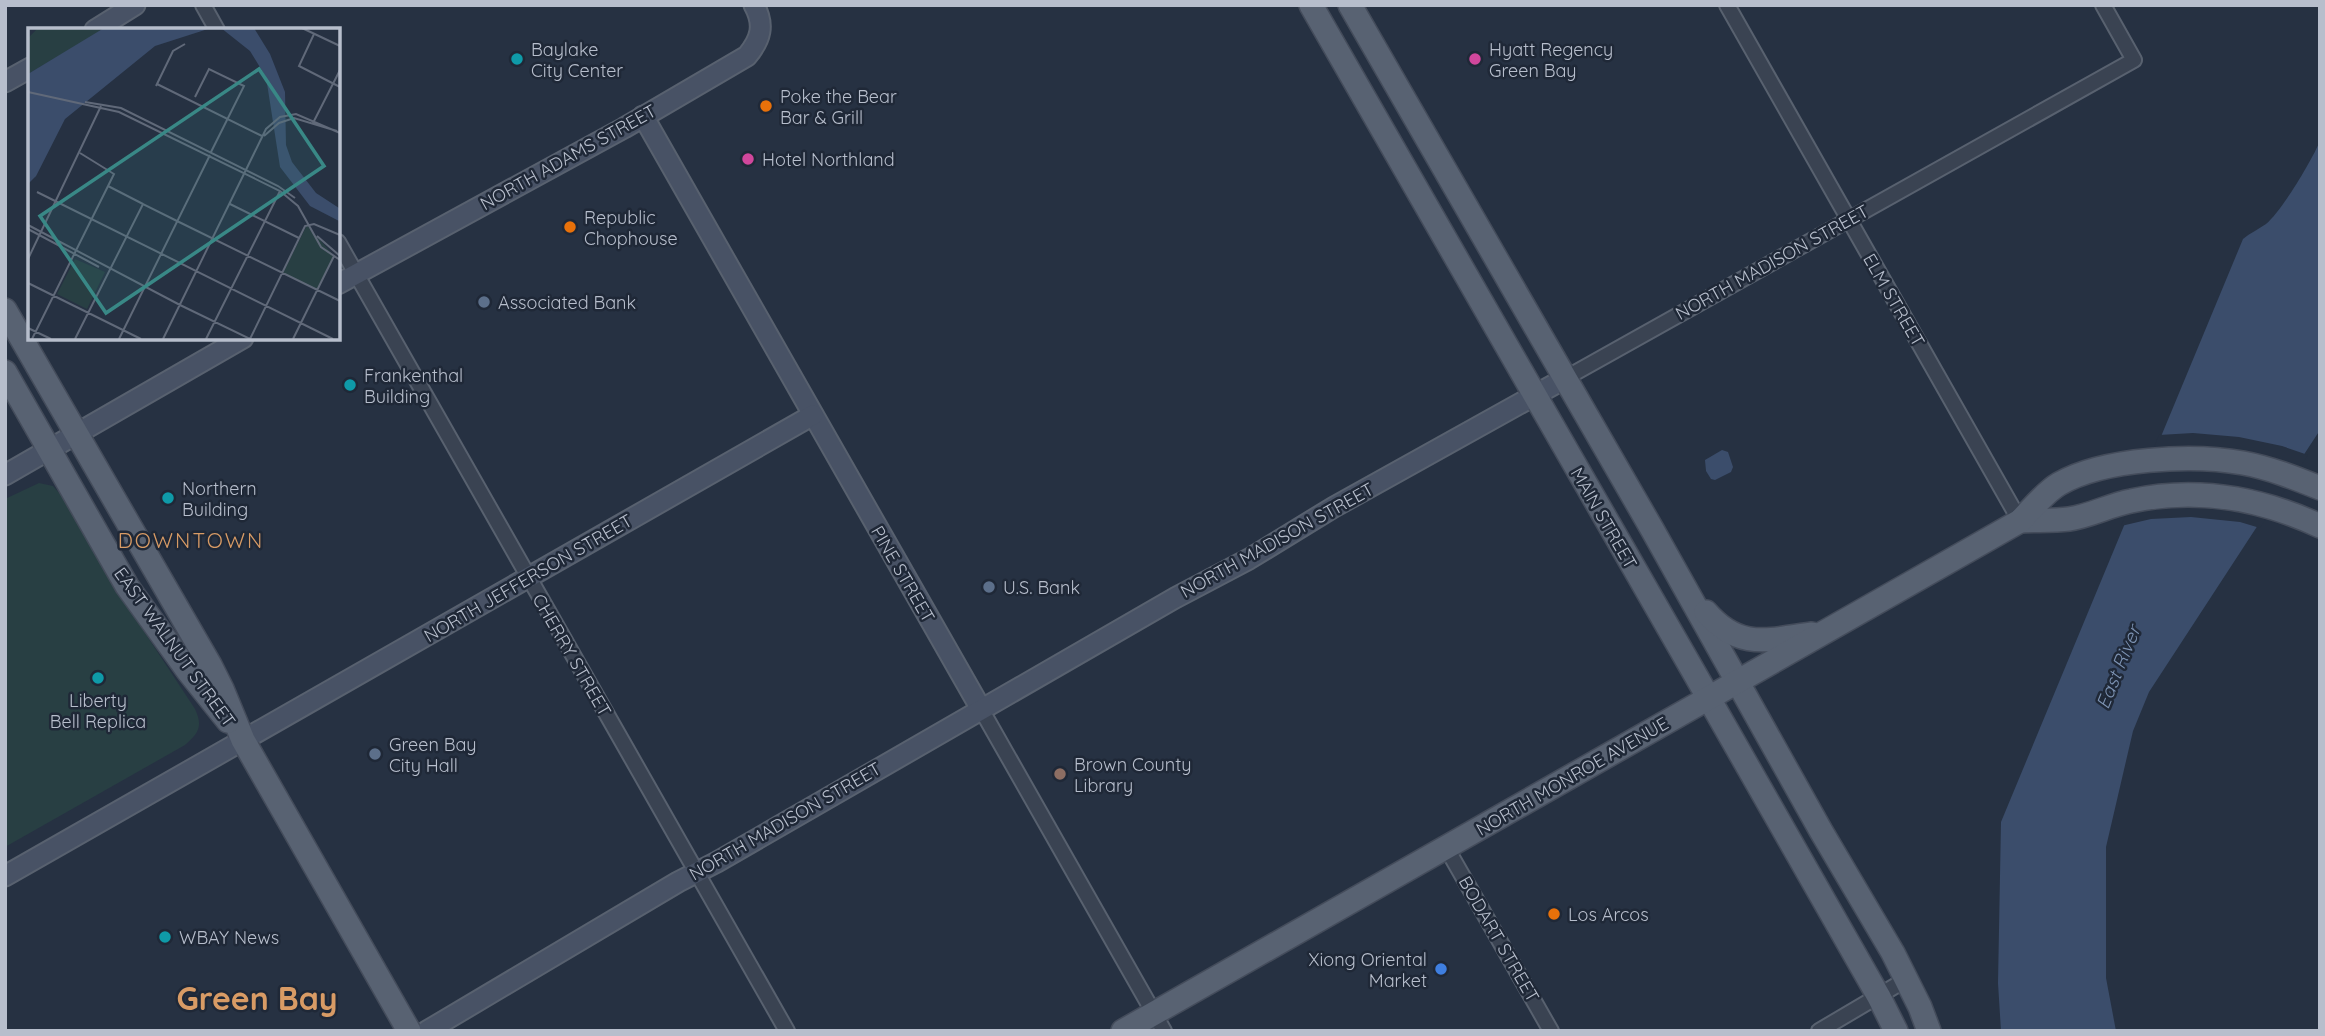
<svg xmlns="http://www.w3.org/2000/svg" width="2325" height="1036" font-family="Quicksand,sans-serif">
	<style>
		.green { fill: #283f43 }
		.water { fill: #3b4d6b }
		.pier { fill: #263142 }
		.lines { fill: none; stroke-linecap: round; stroke-linejoin: round }
		.street-casing { stroke: #58616f; stroke-width: 18 }
		.secondary-casing { stroke: #58616f; stroke-width: 23 }
		.primary-casing { stroke: #444c5b; stroke-width: 26 }
		.street { stroke: #3a4352; stroke-width: 14 }
		.secondary { stroke: #485265; stroke-width: 19 }
		.primary { stroke: #586272; stroke-width: 23 }
		.culture-dot { fill: #0f9aa8; stroke: #1f2837; stroke-width: 2.5 }
		.hotel-dot { fill: #d1479c; stroke: #1f2837; stroke-width: 2.5 }
		.food-dot { fill: #e8710a; stroke: #1f2837; stroke-width: 2.5 }
		.service-dot { fill: #5c6f8a; stroke: #1f2837; stroke-width: 2.5 }
		.education-dot { fill: #8d6e63; stroke: #1f2837; stroke-width: 2.5 }
		.shop-dot { fill: #3f7fe0; stroke: #1f2837; stroke-width: 2.5 }
		.labels { text-anchor: middle; dominant-baseline: central; stroke-width: 5; stroke-linejoin: round; paint-order: stroke }
		.poi-label { font-size: 18px; fill: #b7becc; stroke: #1f2837; text-anchor: start }
		.street-label { font-size: 18px; fill: #b7becc; stroke: #1f2837 }
		.water-label { font-size: 19px; font-style: italic; fill: #7d93b3; stroke: #1f2837 }
		.quarter-label { font-size: 21px; letter-spacing: 2px; fill: #d89b65; stroke: #1f2837 }
		.town-label { font-size: 32px; font-weight: bold; fill: #d89b65; stroke: #1f2837 }
		.inset-road { fill: none; stroke: #606979; stroke-width: 2 }
		.view { fill: #398886; fill-opacity: 0.15; stroke: #398886; stroke-width: 3.5 }
		.inset-edge { fill: none; stroke: #b7becc; stroke-width: 3.5 }
	</style>
	<rect width="100%" height="100%" fill="#263142"/>
	<path class="green" d="M 39,483 L 53,486 L 66,501 L 122,598 L 195,709 C 203,726 199,733 185,745 L 5,847 L 5,499 Z"/>
	<g class="water">
		<path d="M 2320,141 L 2320,430 L 2149,692 L 2133,731 L 2106,847 L 2106,978 L 2116,1031 L 2001,1031 L 1998,983 L 2001,822 L 2243,239 C 2250,233 2259,229 2266,224 C 2282,211 2312,160 2320,141 Z"/>
		<polygon points="1722,450 1728,452 1733,467 1731,472 1715,480 1711,479 1706,471 1705,460"/>
	</g>
	<polygon class="pier" points="2193,433 2239,437 2282,446 2308,455 2260,528 2240,522 2191,517 2151,519 2121,526 2159,435"/>
	<g class="lines">
		<g class="street-casing">
			<g id="street">
				<polyline points="203,5 217,30"/>
				<polyline points="1727,5 2020,521"/>
				<polyline points="338,242 787,1031"/>
				<polyline points="1564,379 2134,60 2103,5"/>
				<polyline points="981,709 1164,1031"/>
				<polyline points="1446,847 1551,1031"/>
				<polyline points="1819,1031 1907,979"/>
			</g>
		</g>
		<g class="secondary-casing">
			<g id="secondary">
				<polyline points="95,30 135,5"/>
				<polyline points="5,82 30,68"/>
				<polyline points="643,116 981,709"/>
				<path d="M 338,284 L 624,128 L 747,56 C 761,39 765,25 754,5"/>
				<polyline points="5,475 243,338"/>
				<polyline points="5,876 813,415"/>
				<polyline points="427,1031 678,882 717,862 1175,598 1249,559 1334,507 1564,379"/>
			</g>
		</g>
		<g class="primary-casing">
			<g id="primary">
				<path d="M 1311,5 C 1499,337 1692,665 1879,997 L 1896,1031"/>
				<polyline points="1350,5 1652,529 1821,831 1893,953 1920,1007 1929,1031"/>
				<polyline points="5,310 210,665 222,689 243,740 409,1031"/>
				<polyline points="5,372 127,586 188,671 228,721"/>
				<path d="M 2020,521 C 2036,520 2053,521 2069,519 C 2090,516 2110,505 2131,501 C 2196,487 2260,498 2320,526"/>
				<path d="M 1706,612 C 1739,650 1767,640 1812,634"/>
				<path d="M 1123,1031 L 2020,521 C 2032,509 2045,492 2059,484 C 2104,458 2193,454 2243,463 C 2270,468 2295,478 2320,488"/>
			</g>
		</g>
		<use href="#street" class="street"/>
		<use href="#secondary" class="secondary"/>
		<use href="#primary" class="primary"/>
	</g>
	<g class="culture-dot">
		<circle cx="517" cy="59" r="7"/>
		<circle cx="350" cy="385" r="7"/>
		<circle cx="168" cy="498" r="7"/>
		<circle cx="98" cy="678" r="7"/>
		<circle cx="165" cy="937" r="7"/>
	</g>
	<g class="hotel-dot">
		<circle cx="1475" cy="59" r="7"/>
		<circle cx="748" cy="159" r="7"/>
	</g>
	<g class="food-dot">
		<circle cx="766" cy="106" r="7"/>
		<circle cx="570" cy="227" r="7"/>
		<circle cx="1554" cy="914" r="7"/>
	</g>
	<g class="service-dot">
		<circle cx="484" cy="302" r="7"/>
		<circle cx="989" cy="587" r="7"/>
		<circle cx="375" cy="754" r="7"/>
	</g>
	<circle class="education-dot" cx="1060" cy="774" r="7"/>
	<circle class="shop-dot" cx="1441" cy="969" r="7"/>
	<g class="labels">
		<g class="poi-label">
			<text x="531" y="49">Baylake<tspan x="531" dy="21">City Center</tspan></text>
			<text x="1489" y="49">Hyatt Regency<tspan x="1489" dy="21">Green Bay</tspan></text>
			<text x="780" y="96">Poke the Bear<tspan x="780" dy="21">Bar &amp; Grill</tspan></text>
			<text x="762" y="159">Hotel Northland</text>
			<text x="584" y="217">Republic<tspan x="584" dy="21">Chophouse</tspan></text>
			<text x="498" y="302">Associated Bank</text>
			<text x="364" y="375">Frankenthal<tspan x="364" dy="21">Building</tspan></text>
			<text x="182" y="488">Northern<tspan x="182" dy="21">Building</tspan></text>
			<text x="1003" y="587">U.S. Bank</text>
			<text x="98" y="700" text-anchor="middle">Liberty<tspan x="98" dy="21">Bell Replica</tspan></text>
			<text x="389" y="744">Green Bay<tspan x="389" dy="21">City Hall</tspan></text>
			<text x="1074" y="764">Brown County<tspan x="1074" dy="21">Library</tspan></text>
			<text x="1568" y="914">Los Arcos</text>
			<text x="179" y="937">WBAY News</text>
			<text x="1427" y="959" text-anchor="end">Xiong Oriental<tspan x="1427" dy="21">Market</tspan></text>
		</g>
		<g class="street-label">
			<text transform="translate(568 157) rotate(-29)">NORTH ADAMS STREET</text>
			<text transform="translate(1772 262) rotate(-29)">NORTH MADISON STREET</text>
			<text transform="translate(1894 300) rotate(60)">ELM STREET</text>
			<text transform="translate(1604 518) rotate(60)">MAIN STREET</text>
			<text transform="translate(1277 540) rotate(-29)">NORTH MADISON STREET</text>
			<text transform="translate(903 574) rotate(60)">PINE STREET</text>
			<text transform="translate(528 578) rotate(-30)">NORTH JEFFERSON STREET</text>
			<text transform="translate(175 647) rotate(54)">EAST WALNUT STREET</text>
			<text transform="translate(572 655) rotate(60)">CHERRY STREET</text>
			<text transform="translate(1572 776) rotate(-30)">NORTH MONROE AVENUE</text>
			<text transform="translate(785 821) rotate(-30)">NORTH MADISON STREET</text>
			<text transform="translate(1499 939) rotate(60)">BODART STREET</text>
		</g>
		<g class="water-label">
			<text transform="translate(2118 667) rotate(-68)">East River</text>
		</g>
		<g class="quarter-label">
			<text x="191" y="540">DOWNTOWN</text>
		</g>
		<g class="town-label">
			<text x="257" y="998">Green Bay</text>
		</g>
	</g>
	<g transform="translate(28 28)">
		<rect width="312" height="312" fill="#263142"/>
		<path d="M 10,0 L 67,0 L 73,3 L 0,46 L 0,10 ZM 279,197 L 306,228 L 290,262 L 255,245 ZM 47,231 L 77,244 L 59,281 L 29,266 Z" fill="#283f43"/>
		<path d="M 76,0 L 183,0 L 127,18 L 37,91 L 3,158 L 8,148 L 0,156 L 0,46 ZM 193,0 L 226,0 L 242,26 L 257,64 L 258,117 L 264,134 L 288,165 L 311,180 L 311,193 L 282,178 L 252,139 L 238,49 L 222,23 Z" fill="#3b4d6b"/>
		<path class="inset-road" d="M 274,0 L 312,18M 286,6 L 271,38 L 312,59M 129,56 L 234,108M 128,58 L 145,23 L 157,16M 0,64 L 91,84 L 252,163 L 270,178 L 293,219 L 312,232M 167,69 L 181,41 L 216,58 L 183,124M 57,74 L 93,80 L 250,158 L 267,170M 285,95 L 312,42M 236,108 L 251,95 L 266,90 L 309,103M 80,158 L 115,176M 9,164 L 305,311M 202,176 L 271,210M 149,193 L 312,273M 0,197 L 152,277M 0,201 L 71,239M 289,208 L 312,228M 0,231 L 73,78M 0,255 L 113,311M 152,277 L 222,311 L 277,198 L 286,196 L 312,207M 0,300 L 23,311M 4,311 L 86,146 L 52,125M 47,311 L 115,176 L 149,193M 91,311 L 182,127M 135,311 L 238,101 L 252,89 L 268,86 L 312,105M 178,311 L 252,163M 265,311 L 306,228"/>
		<path class="view" d="M 231,41 L 296,138 L 78,285 L 12,188 Z"/>
		<rect width="312" height="312" class="inset-edge"/>
	</g>
	<rect width="2325" height="1036" fill="none" stroke="#b7becc" stroke-width="14"/>
</svg>
